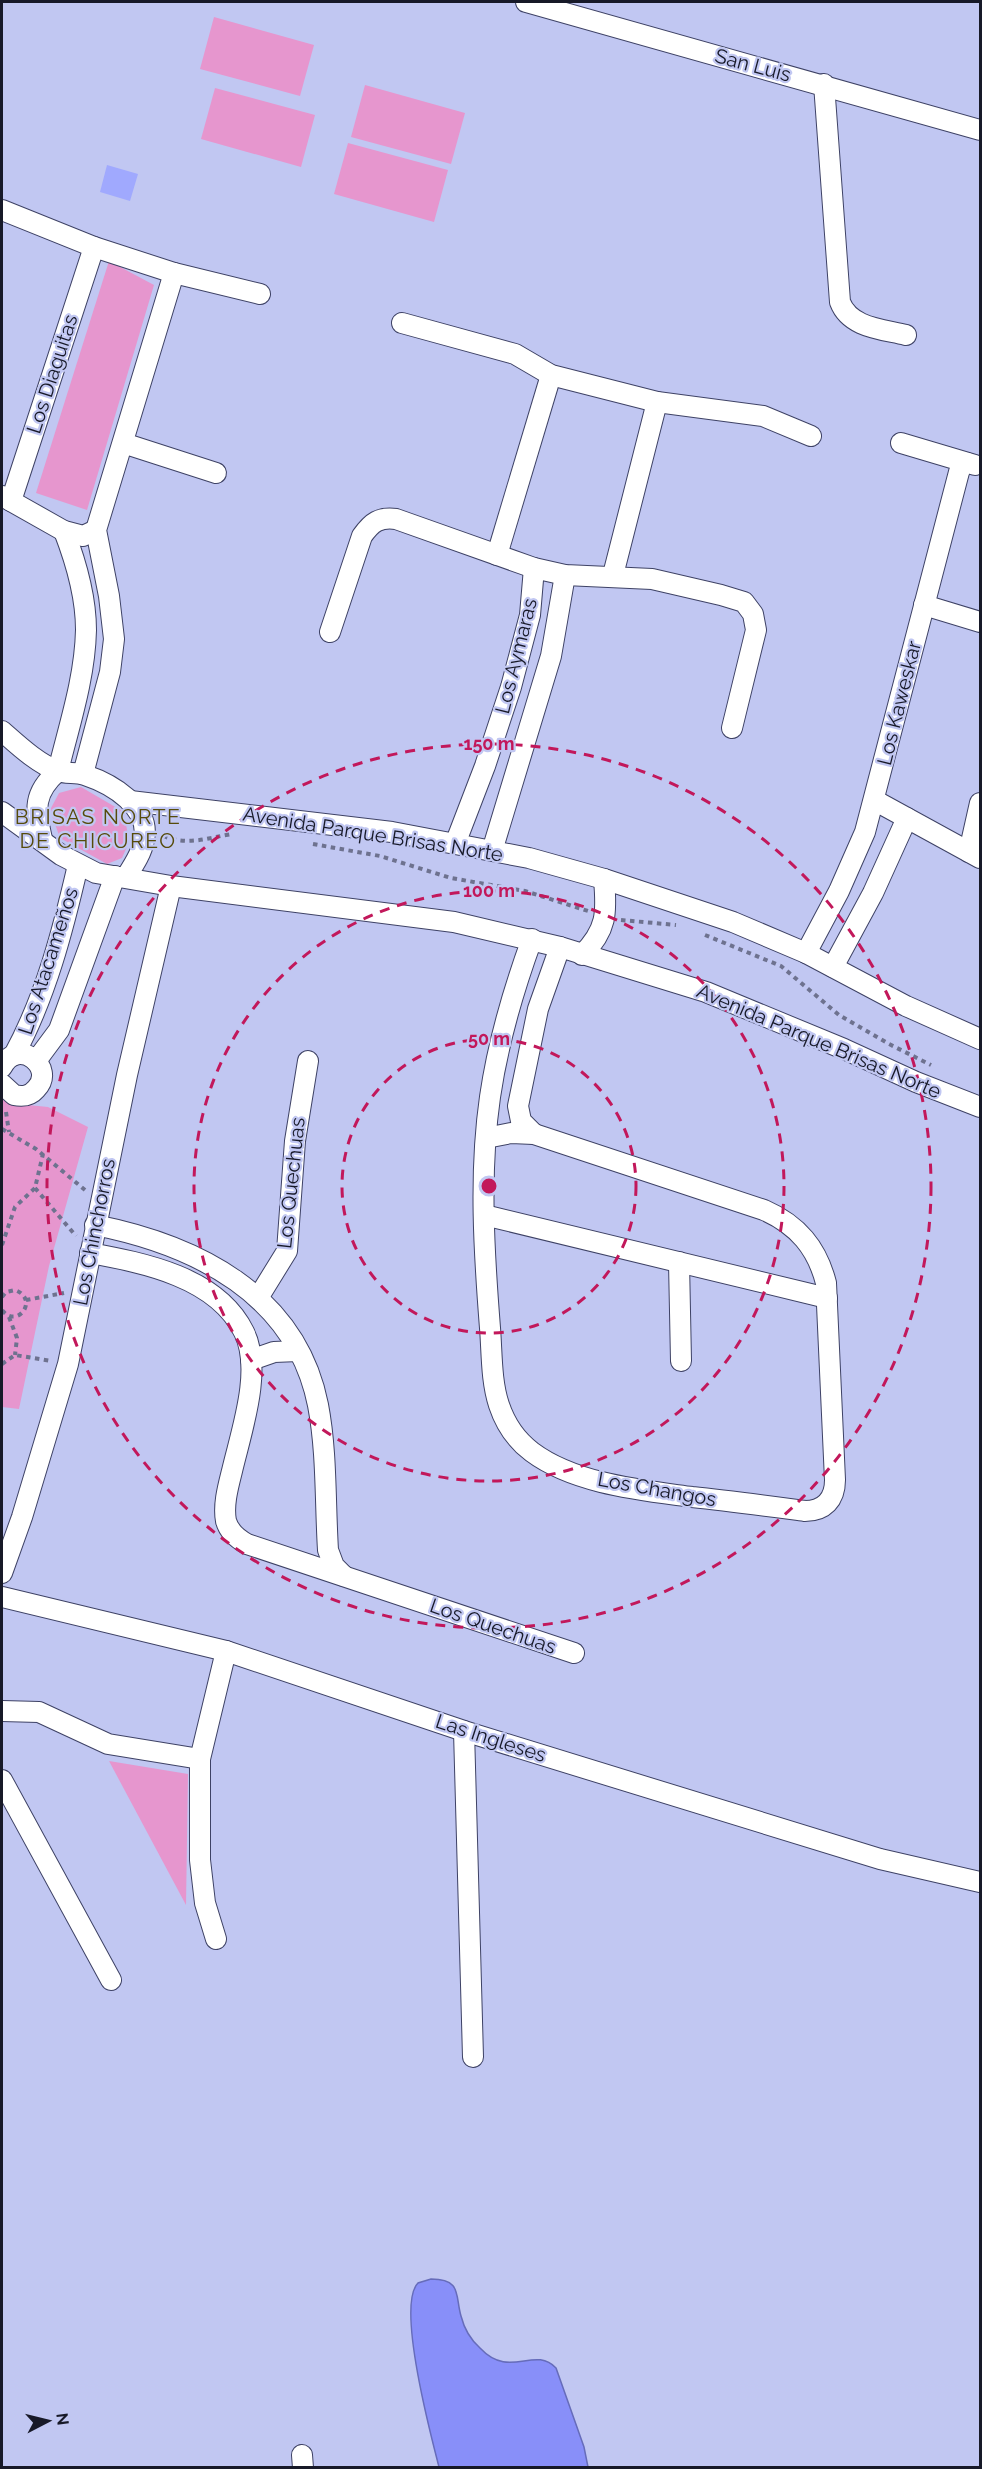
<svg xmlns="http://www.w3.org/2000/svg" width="982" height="2469" font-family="Raleway,sans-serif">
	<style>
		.green { fill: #e696ce }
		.water { fill: #888ff9; stroke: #666cba; stroke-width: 1.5 }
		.building { fill: #a0a9fe }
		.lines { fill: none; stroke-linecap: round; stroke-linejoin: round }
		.minor-casing { stroke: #3e4265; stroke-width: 22 }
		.path { stroke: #6e728f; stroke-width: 4; stroke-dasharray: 4.5 4.5; stroke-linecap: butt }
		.minor { stroke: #fff; stroke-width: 20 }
		.ring { fill: none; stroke: #c2185b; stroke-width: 3; stroke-dasharray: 10 8 }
		.labels { text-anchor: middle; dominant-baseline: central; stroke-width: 4.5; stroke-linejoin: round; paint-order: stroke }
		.street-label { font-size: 20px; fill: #171928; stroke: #c1c7f2 }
		.neighbourhood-label { font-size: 21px; letter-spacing: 1.5px; fill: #564b0a; stroke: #c1c7f2 }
		.centre { fill: #c2185b; stroke: #c1c7f2; stroke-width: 3 }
		.ring-label { font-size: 18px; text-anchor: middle; font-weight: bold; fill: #c2185b; stroke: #c1c7f2; stroke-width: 4.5; stroke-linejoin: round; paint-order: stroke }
	</style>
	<rect width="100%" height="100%" fill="#c1c7f2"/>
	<g class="green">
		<polygon points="214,17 314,45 300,96 200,69"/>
		<polygon points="365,85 465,113 451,164 351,137"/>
		<polygon points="215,88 315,115 301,167 201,139"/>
		<polygon points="348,143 448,170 434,222 334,194"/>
		<polygon points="109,261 154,285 87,510 36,493"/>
		<polygon points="81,787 124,812 129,842 122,858 107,864 60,838 50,810 59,793"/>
		<polygon points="2,1094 28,1105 48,1107 88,1127 49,1266 19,1409 2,1407"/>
		<polygon points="109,1761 188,1774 186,1905"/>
	</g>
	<path class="water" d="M 431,2279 C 462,2279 455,2295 461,2316 C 464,2328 471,2340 480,2348 C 510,2380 534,2345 556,2368 L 584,2447 L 588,2467 L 439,2467 C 431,2436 396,2305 418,2283 Z"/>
	<polygon class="building" points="107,165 138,174 130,201 100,192"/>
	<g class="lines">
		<g class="minor-casing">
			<g id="minor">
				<polyline points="526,2 980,130"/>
				<path d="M 824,84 L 840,302 C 850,328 882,329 906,335"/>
				<polyline points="2,210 94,247 174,273 260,294"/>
				<polyline points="402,323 515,354 551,375 657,402 763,416 811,436"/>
				<polyline points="123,443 216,473"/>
				<polyline points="901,443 975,465"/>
				<polyline points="2,496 64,531 83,536 96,530"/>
				<polyline points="11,501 94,247"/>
				<polyline points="497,555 551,375"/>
				<polyline points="613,575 657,402"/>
				<polyline points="924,605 980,622"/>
				<path d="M 330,632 L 362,536 C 372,522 379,517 396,519 L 534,568 L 565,575 L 652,579 L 721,595 L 744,602 L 753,614 L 756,630 L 732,728"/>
				<path d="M 2,731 C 18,745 38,764 58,771 C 66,774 76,772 85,775 C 112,784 151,807 144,840 C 142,853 133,866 126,877"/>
				<path d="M 58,771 C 69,726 85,678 86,630 C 86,596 76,562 64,531"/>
				<polyline points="83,774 110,672 114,639 109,596 96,530 174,273"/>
				<polyline points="874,800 980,858"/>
				<polyline points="130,801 392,832 529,858 604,879 733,922 806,953 906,1006 980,1039"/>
				<polyline points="2,812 61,855 96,873 171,886 454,922 560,947 706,992 844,1049 916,1082 980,1107"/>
				<path d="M 42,839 C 35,809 33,793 58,771"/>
				<polyline points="455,844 485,766 511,687 530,615 534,568"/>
				<polyline points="492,851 551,656 565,575"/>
				<polyline points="969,852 980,803"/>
				<polyline points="806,953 839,891 865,832 959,472 962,465 967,463"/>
				<path d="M 582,955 C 607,930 607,913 604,879"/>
				<polyline points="833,967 873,893 907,818"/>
				<path d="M 14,1055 C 46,996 63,930 78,865"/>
				<polyline points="36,1061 59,1030 115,876"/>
				<path d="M 2,1067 C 18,1036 57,1068 36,1089 C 30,1096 23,1097 14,1095 L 2,1084"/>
				<polyline points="534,1134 521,1121 518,1106 538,1009 560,947"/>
				<path d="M 486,1138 L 511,1133 L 534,1134 L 764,1210 C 798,1225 817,1248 826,1283 L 835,1480 C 835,1500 824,1511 805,1511 C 767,1506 730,1501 692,1497 C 641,1490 575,1484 532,1452 C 516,1440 505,1423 499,1405 C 491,1381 492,1353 490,1328 C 484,1252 479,1173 490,1097 C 498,1042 513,991 532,939"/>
				<polyline points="484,1215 827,1298"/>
				<path d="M 95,1225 C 196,1245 296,1294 318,1405 C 327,1452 325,1502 328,1550 L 334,1566 L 344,1576"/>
				<path d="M 90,1253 C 144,1263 217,1277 244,1332 C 263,1370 241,1432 232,1471 C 228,1487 223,1505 226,1521 C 229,1532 238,1539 247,1544 L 574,1653"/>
				<polyline points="679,1262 681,1361"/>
				<polyline points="258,1298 287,1251 295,1141 308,1061"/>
				<polyline points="251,1360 274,1352 298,1351"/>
				<polyline points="2,1573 22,1517 68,1364 127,1075 171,886"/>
				<polyline points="2,1597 226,1651 464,1731 880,1859 980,1882"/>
				<polyline points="2,1711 39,1712 108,1744 200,1759"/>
				<polyline points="464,1731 473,2057"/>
				<polyline points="2,1780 111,1980"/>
				<polyline points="216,1939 205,1903 200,1860 200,1759 226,1651"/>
				<polyline points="302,2455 303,2468"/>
			</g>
		</g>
		<g class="path">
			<path d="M 163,836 C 188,846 207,838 232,834"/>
			<polyline points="313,844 380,856 451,878 525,891 588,911"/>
			<polyline points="621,920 676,925"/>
			<polyline points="705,935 781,966 839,1015 889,1044 931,1065"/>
			<polyline points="6,1112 9,1132"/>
			<polyline points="2,1129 36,1149 85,1190"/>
			<polyline points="35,1188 76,1236"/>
			<polyline points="2,1245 15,1207 35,1188 43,1154"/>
			<path d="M 2,1297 L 6,1292 L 15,1290 C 40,1299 17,1330 2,1310"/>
			<polyline points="26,1300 64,1293"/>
			<polyline points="9,1317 17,1338 15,1355"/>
			<polyline points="2,1364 15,1355 51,1361"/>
		</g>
		<use href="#minor" class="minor"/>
	</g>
	<g class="ring">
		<circle cx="489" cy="1186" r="147"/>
		<circle cx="489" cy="1186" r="295"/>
		<circle cx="489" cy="1186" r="442"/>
	</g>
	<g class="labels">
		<g class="street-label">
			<text transform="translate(753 65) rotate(15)">San Luis</text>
			<text transform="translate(52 374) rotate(-72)">Los Diaguitas</text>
			<text transform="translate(516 656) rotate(-76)">Los Aymaras</text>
			<text transform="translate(899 703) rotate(-76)">Los Kaweskar</text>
			<text transform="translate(373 834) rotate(9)">Avenida Parque Brisas Norte</text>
			<text transform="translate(48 961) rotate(-72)">Los Atacameños</text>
			<text transform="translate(819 1041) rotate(23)">Avenida Parque Brisas Norte</text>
			<text transform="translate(291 1183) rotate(-84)">Los Quechuas</text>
			<text transform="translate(94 1232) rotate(-79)">Los Chinchorros</text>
			<text transform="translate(657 1489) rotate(10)">Los Changos</text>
			<text transform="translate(493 1626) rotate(19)">Los Quechuas</text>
			<text transform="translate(491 1738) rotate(18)">Las Ingleses</text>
		</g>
		<g class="neighbourhood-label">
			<text x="98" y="816">BRISAS NORTE<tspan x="98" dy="24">DE CHICUREO</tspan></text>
		</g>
	</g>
	<circle cx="489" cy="1186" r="9" class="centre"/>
	<g class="ring-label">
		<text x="489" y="750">150 m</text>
		<text x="489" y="897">100 m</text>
		<text x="489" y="1045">50 m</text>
	</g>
	<rect width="982" height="2469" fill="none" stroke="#171928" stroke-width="6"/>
	<g transform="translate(48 2421) rotate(83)" stroke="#c1c7f2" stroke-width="4.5" paint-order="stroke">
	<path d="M0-4.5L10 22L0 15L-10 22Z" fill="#171928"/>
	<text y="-9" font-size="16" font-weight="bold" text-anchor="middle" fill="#171928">N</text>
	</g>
</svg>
